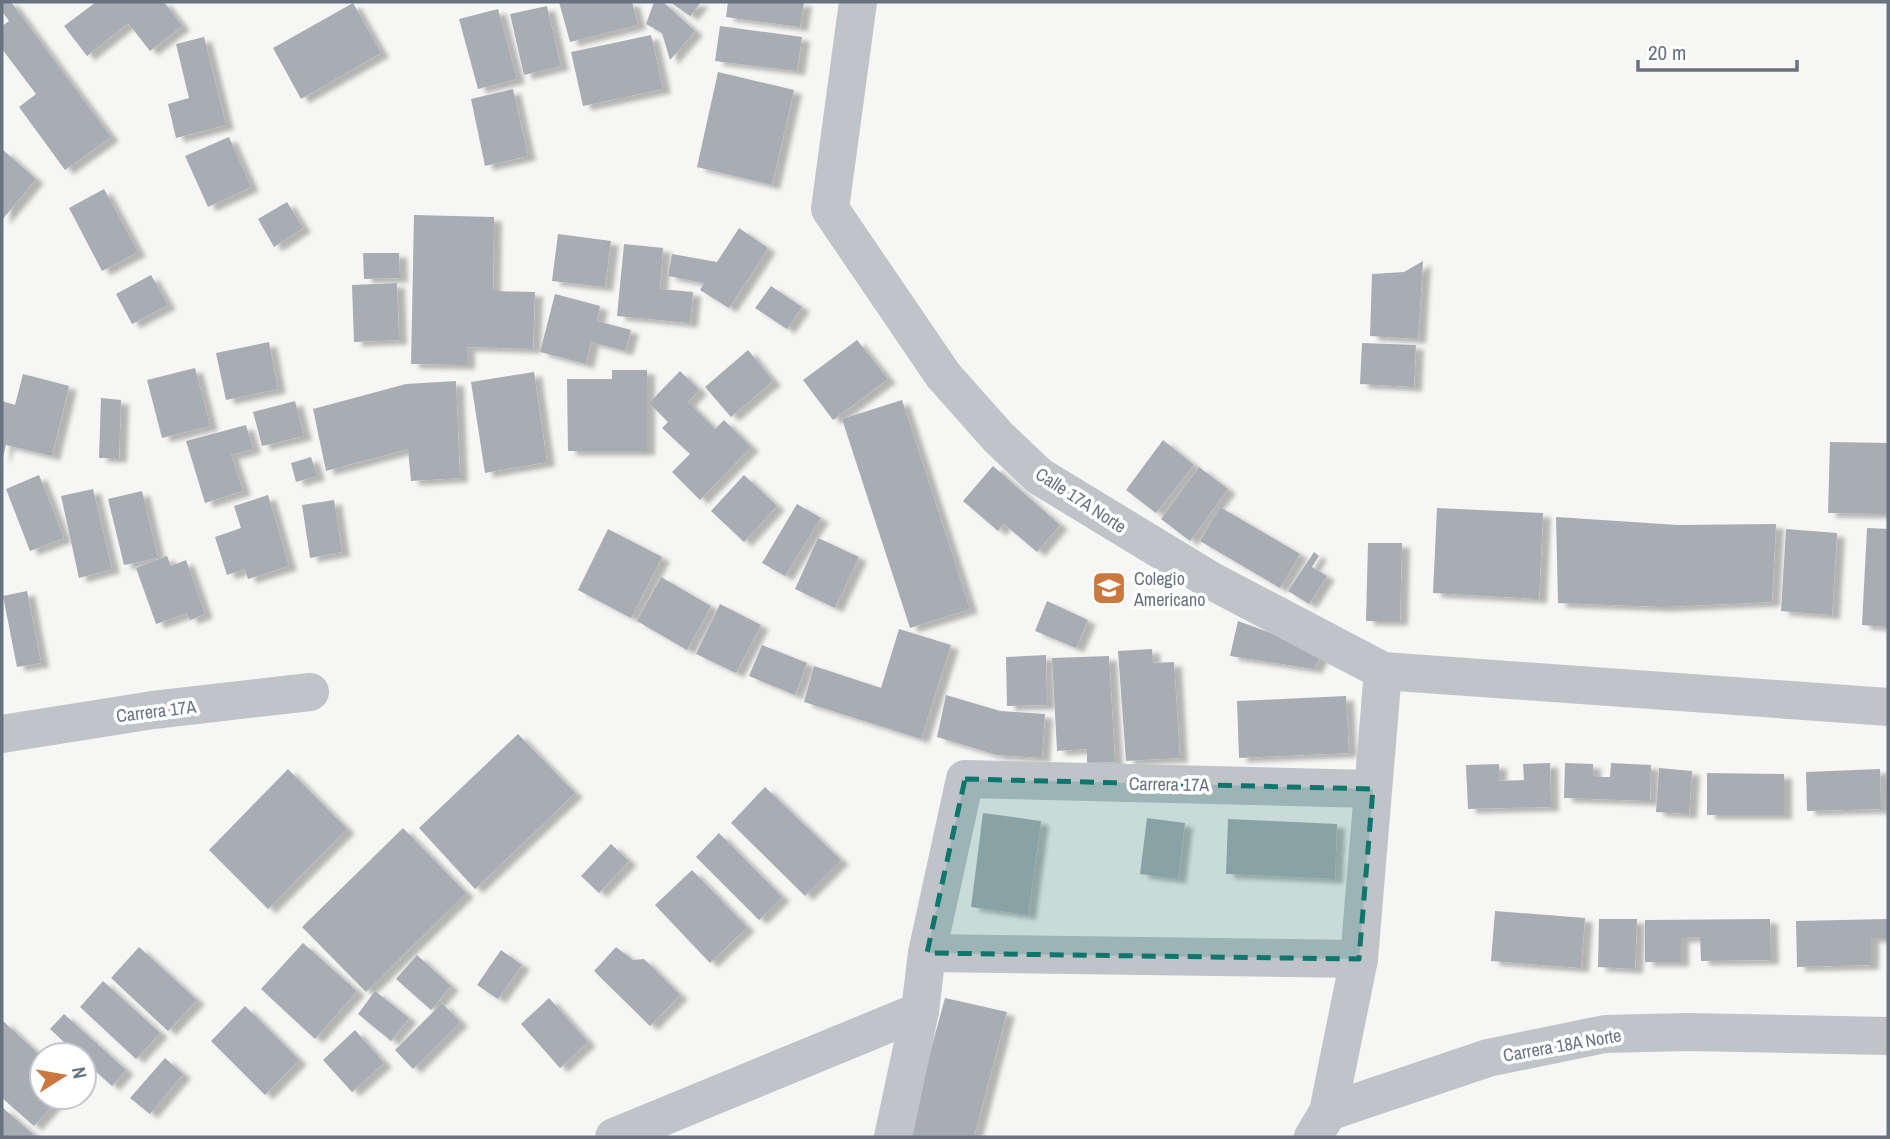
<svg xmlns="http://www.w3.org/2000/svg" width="1890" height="1139" font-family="'Archivo Narrow',sans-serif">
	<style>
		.building { fill: #a8adb3; filter: url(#shadow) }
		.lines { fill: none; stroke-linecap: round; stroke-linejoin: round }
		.street { stroke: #c0c3c7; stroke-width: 38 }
		.marked { fill: #0f766e; fill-opacity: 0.2; stroke: #0f766e; stroke-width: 5; stroke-dasharray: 14 9; stroke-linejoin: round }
		.labels { text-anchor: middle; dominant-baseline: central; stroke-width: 7; stroke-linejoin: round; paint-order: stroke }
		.street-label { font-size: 18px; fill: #697281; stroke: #fff }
		.poi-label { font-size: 18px; fill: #697281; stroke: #fff; text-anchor: start }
	</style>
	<defs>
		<filter id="shadow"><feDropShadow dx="8" dy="4.5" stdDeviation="2" flood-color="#0004"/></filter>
	</defs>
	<rect width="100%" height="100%" fill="#f6f6f4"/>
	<g class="building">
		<polygon points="2,2 11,2 111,137 65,170 19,107 36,94 2,49 2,26 9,21 2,11"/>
		<polygon points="96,2 164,2 182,26 150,51 128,23 87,56 64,26"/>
		<polygon points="559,2 632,2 638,25 570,42"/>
		<polygon points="654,2 663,2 695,31 670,60 662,33 646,24"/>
		<polygon points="670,2 701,2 690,16"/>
		<polygon points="728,2 804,2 800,27 726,17"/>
		<polygon points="353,3 381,53 301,99 273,48"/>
		<polygon points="547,6 561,66 524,75 510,14"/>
		<polygon points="498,9 517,79 478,89 459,19"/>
		<polygon points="720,26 802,37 797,71 715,61"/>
		<polygon points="651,35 663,89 583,106 571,52"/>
		<polygon points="204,37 226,125 176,138 168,104 189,98 176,44"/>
		<polygon points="718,72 794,90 772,185 697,167"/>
		<polygon points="513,89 528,156 485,166 471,99"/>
		<polygon points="229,137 251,187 208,207 185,156"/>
		<polygon points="2,149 36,179 2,220"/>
		<polygon points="104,189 138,252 102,271 69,208"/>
		<polygon points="287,202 303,228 274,247 258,219"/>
		<polygon points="414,215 494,217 493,291 535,292 533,349 467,347 467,365 411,364"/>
		<polygon points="739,228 768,248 729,308 700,290 704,283 668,276 672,254 717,262"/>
		<polygon points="558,234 611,241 605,287 552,281"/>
		<polygon points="624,244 663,248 660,289 693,292 690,323 617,316"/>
		<polygon points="363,253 399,253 400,278 364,279"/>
		<polygon points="1423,261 1418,339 1370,336 1372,274 1404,272"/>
		<polygon points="151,275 168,305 132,324 116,294"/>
		<polygon points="397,283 399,340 354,342 352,285"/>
		<polygon points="771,286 802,307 787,329 755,308"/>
		<polygon points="555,294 600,306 597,321 631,330 625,351 591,342 586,364 540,352"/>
		<polygon points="857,340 888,379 833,420 803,380"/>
		<polygon points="269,342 278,389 226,400 216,353"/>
		<polygon points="1362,343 1416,345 1414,387 1360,384"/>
		<polygon points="748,350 773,381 731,417 705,387"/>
		<polygon points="195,368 210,426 162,438 147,380"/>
		<polygon points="612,370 647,370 647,451 568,451 567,379 612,379"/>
		<polygon points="680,371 699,390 688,402 715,429 724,420 751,447 700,500 672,472 690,454 662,428 668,422 649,403"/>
		<polygon points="534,372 547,462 485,473 471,382"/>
		<polygon points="23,374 69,386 52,456 6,445 2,460 2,401 15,405"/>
		<polygon points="456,381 460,478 411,481 408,449 326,471 313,409 406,384"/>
		<polygon points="101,398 121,400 119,458 99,458"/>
		<polygon points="902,400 970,609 910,628 842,419"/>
		<polygon points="295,401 304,436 262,446 253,412"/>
		<polygon points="246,425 253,449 231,455 243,491 205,503 186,441"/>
		<polygon points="1163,440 1194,465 1156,513 1126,490"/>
		<polygon points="1830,442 1888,443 1888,514 1828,513"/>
		<polygon points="311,457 317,476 296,482 291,463"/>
		<polygon points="993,466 1060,525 1037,552 1004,524 998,531 963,501"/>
		<polygon points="1199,467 1228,489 1190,541 1161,519"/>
		<polygon points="39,475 64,538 30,551 6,489"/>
		<polygon points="744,475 777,506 744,542 711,511"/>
		<polygon points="93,489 112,569 79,578 61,496"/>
		<polygon points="142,491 158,558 124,565 108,499"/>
		<polygon points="268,495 289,566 248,579 245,569 227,575 215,537 241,528 234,506"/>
		<polygon points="334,500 342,552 310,558 302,505"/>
		<polygon points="797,504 821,518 785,576 762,563"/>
		<polygon points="1220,507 1300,554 1280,588 1200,541"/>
		<polygon points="1437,508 1543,513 1539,599 1433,593"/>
		<polygon points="1556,517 1678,525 1776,524 1772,602 1664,607 1558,603"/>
		<polygon points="1867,528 1888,529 1888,627 1862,625"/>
		<polygon points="608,529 662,557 631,618 578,590"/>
		<polygon points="1786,529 1837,533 1832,615 1781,611"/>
		<polygon points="818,538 859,557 835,608 795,589"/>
		<polygon points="1368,543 1402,543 1400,621 1366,621"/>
		<polygon points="1314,552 1319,556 1312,567 1327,576 1309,604 1288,591"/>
		<polygon points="167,556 171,566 186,560 205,614 190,620 187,613 156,624 136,568"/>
		<polygon points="661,577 711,606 687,650 637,621"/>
		<polygon points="27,591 41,663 17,667 3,596"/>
		<polygon points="1047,601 1088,620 1076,648 1035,631"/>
		<polygon points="720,604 761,625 736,673 696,654"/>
		<polygon points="1238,621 1323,652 1314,669 1230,656"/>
		<polygon points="899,629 951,645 921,739 804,702 814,666 881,688"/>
		<polygon points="762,645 807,663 795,695 749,676"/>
		<polygon points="1152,649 1153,663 1174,662 1180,758 1126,761 1118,651"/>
		<polygon points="1046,655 1047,705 1007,706 1006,657"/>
		<polygon points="1109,656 1115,762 1087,763 1087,749 1057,751 1052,658"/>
		<polygon points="946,695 1000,711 1045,714 1042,758 997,755 937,737"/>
		<polygon points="1346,696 1349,753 1239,758 1237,701"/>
		<polygon points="518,734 575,793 475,889 419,828"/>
		<polygon points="1550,763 1551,807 1468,809 1466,765 1499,764 1499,781 1524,780 1523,764"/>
		<polygon points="1565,763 1593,764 1593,777 1610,777 1611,763 1651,765 1650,801 1564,798"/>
		<polygon points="1659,768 1692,771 1689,814 1656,812"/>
		<polygon points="288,769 347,829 268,909 209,850"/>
		<polygon points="1880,769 1881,809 1807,811 1806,772"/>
		<polygon points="1707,773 1784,774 1784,815 1707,815"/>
		<polygon points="765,787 841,860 805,896 731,823"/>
		<polygon points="983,813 1041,821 1028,915 971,907"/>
		<polygon points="1147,818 1185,823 1178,879 1140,874"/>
		<polygon points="1228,819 1337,824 1335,879 1226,874"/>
		<polygon points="403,828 466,893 366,992 302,927"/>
		<polygon points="719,833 782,897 759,920 696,857"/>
		<polygon points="611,844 629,861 599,893 581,876"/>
		<polygon points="692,870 747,927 710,963 655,905"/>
		<polygon points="1495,911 1585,918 1581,968 1491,961"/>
		<polygon points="1599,919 1637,919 1635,969 1598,967"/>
		<polygon points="1770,919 1771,960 1701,961 1700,937 1681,938 1681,962 1645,962 1645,920"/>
		<polygon points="1888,919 1888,938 1871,938 1871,965 1797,967 1796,921"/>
		<polygon points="303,943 357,991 315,1039 261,989"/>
		<polygon points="139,947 197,1000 168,1031 111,978"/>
		<polygon points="616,947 633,960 644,959 680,995 650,1026 594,971"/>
		<polygon points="501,950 522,965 498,999 477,985"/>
		<polygon points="417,955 451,986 431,1010 396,979"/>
		<polygon points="103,981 160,1033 136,1059 80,1007"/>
		<polygon points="375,991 409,1018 391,1041 358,1014"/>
		<polygon points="549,998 588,1042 560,1068 521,1024"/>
		<polygon points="945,998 1007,1012 974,1137 907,1137"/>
		<polygon points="442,1003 460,1022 413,1069 395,1050"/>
		<polygon points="245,1006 299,1060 265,1095 211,1041"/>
		<polygon points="64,1014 126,1070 112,1086 84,1061 84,1055 78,1055 50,1029"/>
		<polygon points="2,1020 42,1057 42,1097 60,1097 34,1126 2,1098"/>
		<polygon points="355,1030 384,1063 352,1092 323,1060"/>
		<polygon points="165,1058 183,1074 150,1114 130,1098"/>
		<polygon points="2,1107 33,1134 30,1137 2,1137"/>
	</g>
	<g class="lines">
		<g class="street">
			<polyline points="858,2 830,209 943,375 998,437 1039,476 1210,580 1383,671 1888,707"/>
			<polyline points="2,734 153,710 310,692"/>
			<polyline points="927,953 1359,959"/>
			<polyline points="1328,1112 1488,1058 1605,1034 1687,1032 1888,1036"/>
			<polyline points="614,1137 920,1011"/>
			<polyline points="893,1137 920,1011 927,953 965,779 1373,789"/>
			<polyline points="1313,1137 1328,1112 1359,959 1383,671"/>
		</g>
	</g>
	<path class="marked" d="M 965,779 L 1373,789 L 1359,959 L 927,953 Z"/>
	<defs>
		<g id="school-square" transform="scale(1.75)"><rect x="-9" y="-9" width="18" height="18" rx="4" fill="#cc773e" stroke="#fff"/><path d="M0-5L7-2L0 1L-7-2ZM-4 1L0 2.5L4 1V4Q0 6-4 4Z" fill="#fff"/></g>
	</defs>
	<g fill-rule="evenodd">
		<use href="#school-square" x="1109" y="588"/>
	</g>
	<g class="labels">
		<g class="street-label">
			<text transform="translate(1081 500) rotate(33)">Calle 17A Norte</text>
			<text transform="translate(156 711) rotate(-7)">Carrera 17A</text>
			<text transform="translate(1169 784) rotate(1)">Carrera 17A</text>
			<text transform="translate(1562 1045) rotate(-10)">Carrera 18A Norte</text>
		</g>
		<g class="poi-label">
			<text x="1134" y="578">Colegio<tspan x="1134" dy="21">Americano</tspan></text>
		</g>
	</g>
	<rect width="1890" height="1139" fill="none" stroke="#697281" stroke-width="7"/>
	<g transform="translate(63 1076) rotate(79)"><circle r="33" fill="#ffffff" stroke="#c3c7cd" stroke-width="2"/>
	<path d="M0-5L12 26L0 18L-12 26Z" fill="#cc773e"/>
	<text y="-10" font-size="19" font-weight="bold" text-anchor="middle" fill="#697281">N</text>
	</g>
	<path d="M1638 60v10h159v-10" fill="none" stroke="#697281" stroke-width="3.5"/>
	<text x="1648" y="60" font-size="21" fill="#697281" stroke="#ffffff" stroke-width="5" paint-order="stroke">20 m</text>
</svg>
